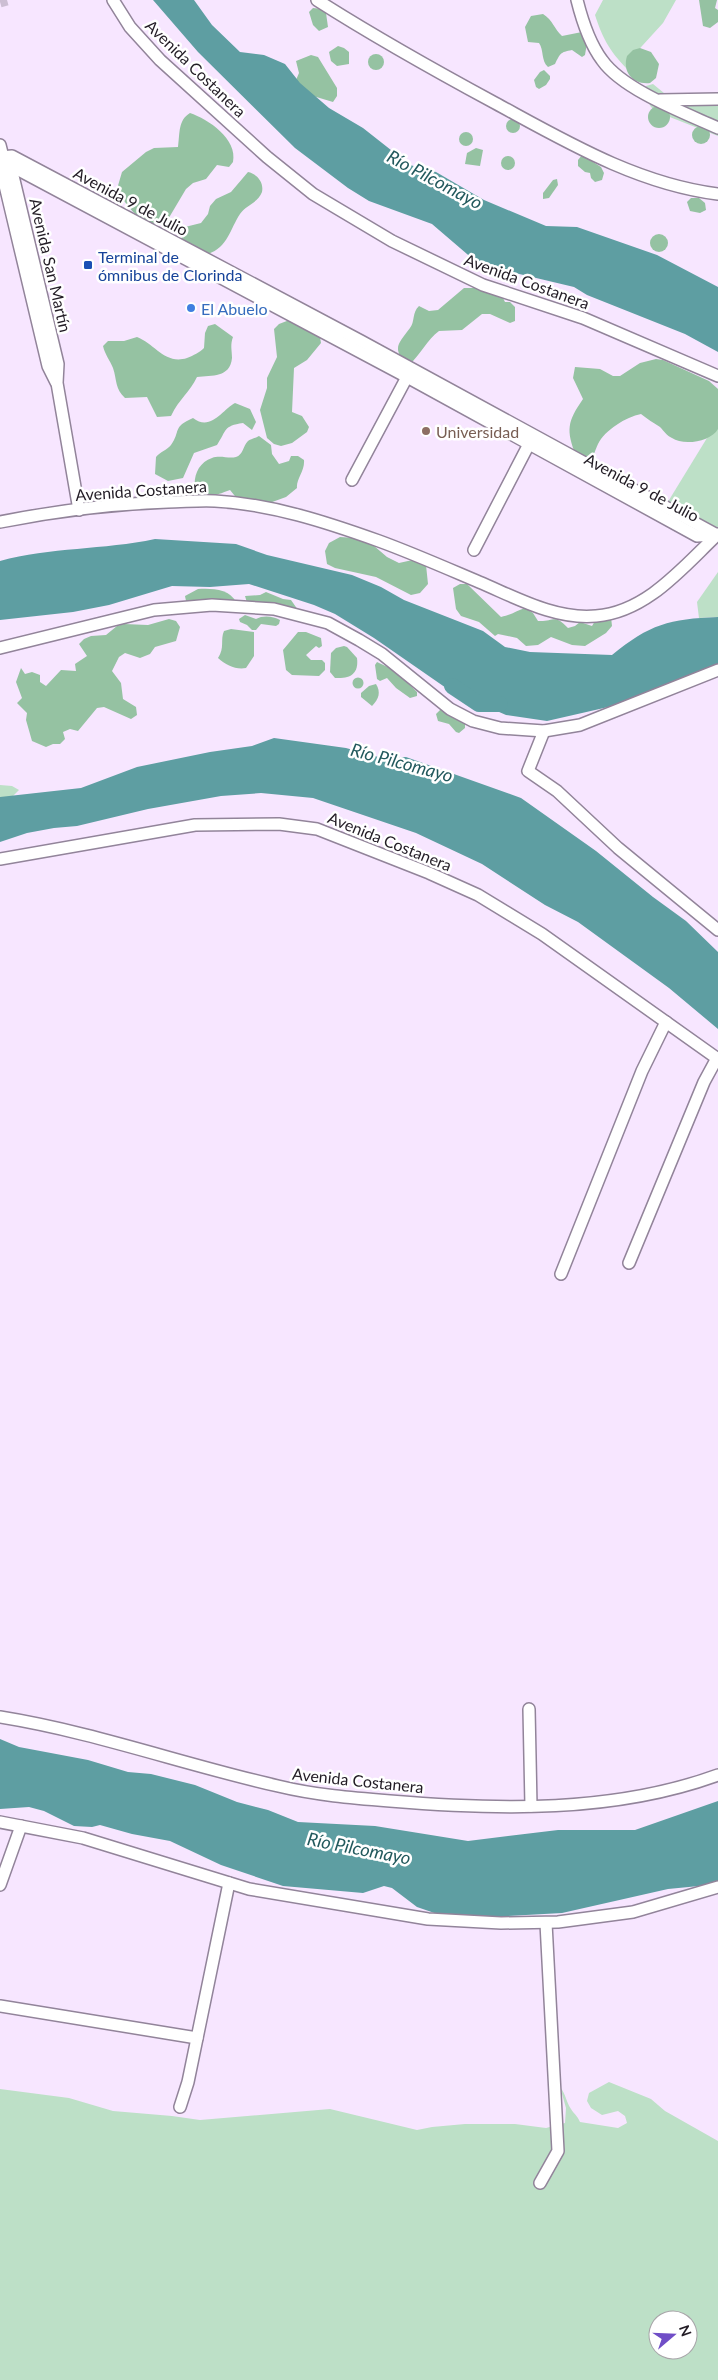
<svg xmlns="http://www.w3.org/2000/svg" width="718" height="2380" font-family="Lato,sans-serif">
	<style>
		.green { fill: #bde0c7; fill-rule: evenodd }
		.forest { fill: #95c2a2 }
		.water { fill: #5e9ea2 }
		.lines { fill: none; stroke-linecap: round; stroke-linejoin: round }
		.river { stroke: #5e9ea2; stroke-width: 16 }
		.minor-tunnel { stroke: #ccbed3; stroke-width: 11; stroke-dasharray: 11 5.5; stroke-linecap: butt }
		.minor-casing { stroke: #92849a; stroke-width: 14 }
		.minor { stroke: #fff; stroke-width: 11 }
		.transit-dot { fill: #1a4fb4; stroke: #fff; stroke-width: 2 }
		.shop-dot { fill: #3f7fe0; stroke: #fff; stroke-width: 2 }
		.education-dot { fill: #8d6e63; stroke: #fff; stroke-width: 2 }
		.labels { text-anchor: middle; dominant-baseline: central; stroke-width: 5; stroke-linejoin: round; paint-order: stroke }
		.street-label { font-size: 16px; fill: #221c25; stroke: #fff }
		.transit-label { font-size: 16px; fill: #164399; stroke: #fff; text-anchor: start }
		.shop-label { font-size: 16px; fill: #366cbe; stroke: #fff; text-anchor: start }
		.education-label { font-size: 16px; fill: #785e54; stroke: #fff; text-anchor: start }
		.water-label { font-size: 18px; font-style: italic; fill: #22595d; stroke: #fff }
	</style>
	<rect width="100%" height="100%" fill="#f7e6ff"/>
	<g class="green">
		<path d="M 603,0 L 676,0 L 663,23 L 632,57 L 630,72 C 611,53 603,40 595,15 Z"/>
		<polygon points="653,84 670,98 718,101 718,136 657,112 651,107 643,93 646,86"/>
		<polygon points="718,420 718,527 715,530 666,505"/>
		<polygon points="718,572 718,617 699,618 697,602"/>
		<polygon points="0,785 12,786 19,790 12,797 0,797"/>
		<path d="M 609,2082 L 651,2099 L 665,2111 L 718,2141 L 718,2380 L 0,2380 L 0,2089 L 69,2098 L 113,2111 L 172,2116 L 200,2120 L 330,2109 L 417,2130 L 432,2127 L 465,2124 L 515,2124 L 546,2128 L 565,2123 L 566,2108 L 560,2087 C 566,2094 566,2102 571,2109 C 574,2114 577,2115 580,2122 L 618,2128 L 627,2123 L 625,2116 L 618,2111 L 602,2115 L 591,2108 L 587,2101 L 589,2093 ZM 658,2320 L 688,2320 L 688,2350 L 658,2350 Z"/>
	</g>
	<g class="forest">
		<polygon points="699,0 717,0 715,8 718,10 718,22 710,28 703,26"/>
		<polygon points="313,8 322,9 326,13 328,27 319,31 313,25 309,12"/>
		<path d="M 543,14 C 553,20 554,29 562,36 L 582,32 L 587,43 L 585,55 L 582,57 L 572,50 C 560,52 560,54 555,64 L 548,67 C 541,61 544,50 539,43 L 528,42 L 525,27 L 531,16 Z"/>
		<polygon points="338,46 344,48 349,52 349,64 337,66 331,61 329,52"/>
		<path d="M 640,48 L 651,52 L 659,64 L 656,78 L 650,83 C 633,85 622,72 627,56 L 633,50 Z"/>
		<circle cx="376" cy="62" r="8"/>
		<polygon points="311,55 318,57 337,88 337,96 333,102 313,96 296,80 299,73 296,61"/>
		<polygon points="544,70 550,76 550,79 546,85 539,89 536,87 534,80 540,72"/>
		<circle cx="659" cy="117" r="11"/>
		<path d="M 190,113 C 208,119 238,139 233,162 L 229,167 L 217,165 L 206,179 L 193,183 L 186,189 L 167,221 C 145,232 126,206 117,189 L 122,172 L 146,152 L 154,148 L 178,147 C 180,133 178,120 190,113 Z"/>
		<circle cx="513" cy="126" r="7"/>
		<circle cx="701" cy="135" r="9"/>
		<circle cx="466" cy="139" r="7"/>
		<polygon points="476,148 483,150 480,166 465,164 467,153"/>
		<polygon points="582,155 601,167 604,173 602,180 595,182 591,178 590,173 585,172 578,166 578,160"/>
		<circle cx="508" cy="163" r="7"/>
		<path d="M 248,172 C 257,174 264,182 262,192 C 258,203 246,205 240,214 C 230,229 228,247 208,254 L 182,243 L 181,228 L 201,223 L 208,214 L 210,206 L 216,199 L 231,192 Z"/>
		<polygon points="557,179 558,185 549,198 543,199 543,193 553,180"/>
		<polygon points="691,198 699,198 705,203 706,210 700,213 690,211 687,202"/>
		<circle cx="659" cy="243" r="9"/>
		<path d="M 464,288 L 481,288 L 502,296 L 505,302 L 510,302 L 515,307 L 515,321 L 510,323 L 490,314 L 482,314 L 462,330 L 439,331 C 427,340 421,354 409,365 C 390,349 399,343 410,328 C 415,322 412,312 419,306 L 429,311 L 438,310 Z"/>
		<polygon points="292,319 319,331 321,343 307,360 294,368 292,412 302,416 309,427 307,432 292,443 281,446 274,444 267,438 260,410 267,388 267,378 277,357 274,329 279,324"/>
		<path d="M 215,324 L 233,337 C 230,345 232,350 232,358 C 230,378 212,375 197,377 C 190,392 179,399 171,416 L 157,417 L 147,397 L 125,398 C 115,389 117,380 113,368 C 110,360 105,355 103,346 L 108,341 L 124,341 L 137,337 C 155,344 165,365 187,358 C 194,355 199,353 204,348 L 205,333 L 208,326 Z"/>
		<path d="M 656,359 L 663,360 L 709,381 L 718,389 L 718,429 C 711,442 683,446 672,438 C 667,436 664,431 660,427 C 654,423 647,419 641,414 C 626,417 605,430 598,444 C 595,450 595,454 590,459 L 584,459 L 576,456 C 566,430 567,422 583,399 L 573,378 L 575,367 L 600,369 L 613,376 L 620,376 L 640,363 Z"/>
		<path d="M 235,403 L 250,409 L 256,422 L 252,430 L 243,423 C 223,426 227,430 217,445 L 194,453 L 183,478 L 168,481 L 155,474 L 156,457 C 160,452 167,450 171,445 C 181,431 172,427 193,418 C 211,432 223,409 235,403 Z"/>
		<path d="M 259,436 L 271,445 L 272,454 L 279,464 L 289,461 L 291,456 L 298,456 L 304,460 C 305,471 296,479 297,488 L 286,497 L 264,505 L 239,501 L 230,490 C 219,494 206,500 196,493 C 192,479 197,463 212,458 C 220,455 229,459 236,457 C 243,455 243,446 248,441 C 250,439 256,438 259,436 Z"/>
		<polygon points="340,537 355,538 373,545 387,557 399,563 417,559 426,565 428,584 420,593 411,595 376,577 335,568 327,564 325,551 329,543"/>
		<path d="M 460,584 L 467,584 L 501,617 C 511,615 516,611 525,608 L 533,613 L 538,621 C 554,622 554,613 568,628 L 575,626 L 580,622 L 592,626 L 595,621 L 611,617 L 612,626 L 606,633 L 585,646 L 572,645 L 551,637 L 538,645 L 526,646 L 517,638 L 498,634 L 495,636 L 479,622 L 461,616 L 456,609 L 453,588 Z"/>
		<path d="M 198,589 C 211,588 230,589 236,602 L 189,603 L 186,601 L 185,596 Z"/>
		<polygon points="266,592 283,599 291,600 298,610 248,606 245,596 260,595"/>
		<path d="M 245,615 L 256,619 C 263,615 273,616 280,620 L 279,624 L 276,626 L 261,624 L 256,630 L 252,630 L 247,625 L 240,622 L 239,619 Z"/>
		<polygon points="169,619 176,621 180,627 176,641 155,647 150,654 140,658 125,653 119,657 112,671 121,683 123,699 136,707 137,715 131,719 104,707 97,708 78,731 70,729 63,732 65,739 60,744 53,744 46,747 32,741 26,720 27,713 17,703 22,698 16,682 21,668 25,674 32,672 40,675 40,682 46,686 61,670 76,671 75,664 87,656 79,644 84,639 91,636 106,635 117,626 124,624 148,625"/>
		<path d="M 231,629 L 254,632 L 254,656 L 246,668 C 236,670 226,665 218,658 C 225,648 220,640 224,631 Z"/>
		<polygon points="298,632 306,632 321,638 322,646 319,648 316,646 306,655 311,660 322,660 325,663 325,670 319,676 292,675 286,670 283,650"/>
		<path d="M 344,646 L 347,647 L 357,658 C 359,674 350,679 335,678 L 330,672 L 331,653 L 336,648 Z"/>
		<polygon points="377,662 394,670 417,692 417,696 410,698 396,688 387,678 380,681 377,679 375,665"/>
		<circle cx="358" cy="683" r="5.5"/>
		<path d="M 376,684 C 381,692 379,699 372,706 L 361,697 L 361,693 L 369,686 Z"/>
		<polygon points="441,709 465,721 465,728 459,733 456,732 449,724 438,721 436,714"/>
	</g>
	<g class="water">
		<polygon points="153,0 194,0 212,25 240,52 264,55 285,64 300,83 329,108 363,128 410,165 436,172 484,200 546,226 577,227 657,255 718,287 718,352 685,334 587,295 574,287 511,272 474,260 432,224 369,201 348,188 295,148 198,52"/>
		<path d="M 155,539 L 236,544 L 267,555 L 352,575 L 381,587 L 404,600 L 483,631 L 505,647 L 530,652 L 612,655 C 650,624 669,619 718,617 L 718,665 L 617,705 L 547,721 L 506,715 L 449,690 L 374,638 L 335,614 L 314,605 L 249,584 L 210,587 L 172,586 L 109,605 L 73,612 L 0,620 L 0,561 C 50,547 104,550 155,539 Z"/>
		<polygon points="274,738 346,748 382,758 406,757 521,798 596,851 653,897 686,921 718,952 718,1029 669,988 578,922 545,905 482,864 416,833 313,798 261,793 221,796 148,809 77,826 54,828 27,833 0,842 0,797 81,788 137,767 210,752 252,746"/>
		<polygon points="0,1739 19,1747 88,1760 128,1772 151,1774 195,1785 237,1802 268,1810 298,1822 375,1826 468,1841 558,1830 635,1830 718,1801 718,1881 699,1886 668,1889 562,1913 474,1918 446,1917 417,1907 392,1888 384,1886 363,1893 283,1886 221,1865 170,1841 132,1834 100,1825 92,1827 74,1826 44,1811 29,1807 0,1809"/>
	</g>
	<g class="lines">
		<polyline class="river" points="452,686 479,704 500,704"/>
		<polyline class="minor-tunnel" points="0,2 7,0"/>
		<g class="minor-casing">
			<g id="minor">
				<polyline points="113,0 130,27 160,60 267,157 313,194 392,241 483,285 583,318 718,376"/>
				<path d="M 317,0 C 375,37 434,70 495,103 C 565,141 637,184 718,194"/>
				<path d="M 577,0 C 582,20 590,44 602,60 C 623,90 685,113 718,128"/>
				<polyline points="660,100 718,99"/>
				<polyline points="0,145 3,157 3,177 48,366 56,382"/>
				<polyline points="0,157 12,156 361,341 717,535"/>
				<polyline points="3,157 13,167 407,377 697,536 715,535"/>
				<polyline points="6,163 13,176 58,364 57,383 79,510"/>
				<polyline points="352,480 407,377"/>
				<path d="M 0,522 C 55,511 112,504 168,502 C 183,502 199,500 215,501 C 271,504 326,522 379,541 C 412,553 446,568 479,582 C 515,597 555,620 596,616 C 647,612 683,567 718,534"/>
				<polyline points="474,550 529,444"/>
				<polyline points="0,648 154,610 212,605 274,609 328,623 359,640 382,654 450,709 473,721 500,728 544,731 580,725 718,670"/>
				<polyline points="544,731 528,771 557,791 618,848 718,930"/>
				<polyline points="0,859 195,825 279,824 317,829 429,873 478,895 542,934 718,1059"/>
				<polyline points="629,1263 704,1082 717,1058"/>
				<polyline points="561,1274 642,1071 666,1022"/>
				<polyline points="529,1709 531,1806"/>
				<path d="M 0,1717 C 94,1732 185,1765 278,1786 C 315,1795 352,1798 390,1801 C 498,1810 614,1813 718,1775"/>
				<polyline points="0,1822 83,1838 249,1889 428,1919 501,1923 558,1922 633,1912 718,1887"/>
				<polyline points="0,1885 21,1826"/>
				<polyline points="0,2006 197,2038"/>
				<polyline points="180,2107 188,2082 229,1883"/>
				<polyline points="540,2183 558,2151 546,1923"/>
			</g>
		</g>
		<use href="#minor" class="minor"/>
	</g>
	<rect class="transit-dot" x="83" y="260" width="10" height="10" rx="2.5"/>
	<circle class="shop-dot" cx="191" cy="308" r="5"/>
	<circle class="education-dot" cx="426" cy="431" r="5"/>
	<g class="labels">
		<g class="street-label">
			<text transform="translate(196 68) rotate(44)">Avenida Costanera</text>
			<text transform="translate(131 201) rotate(28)">Avenida 9 de Julio</text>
			<text transform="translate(51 265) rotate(77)">Avenida San Martín</text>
			<text transform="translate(527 281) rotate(20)">Avenida Costanera</text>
			<text transform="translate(642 487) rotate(28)">Avenida 9 de Julio</text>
			<text transform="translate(141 490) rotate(-4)">Avenida Costanera</text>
			<text transform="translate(390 841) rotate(22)">Avenida Costanera</text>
			<text transform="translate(358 1780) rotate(6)">Avenida Costanera</text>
		</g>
		<g class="transit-label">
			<text x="98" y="256">Terminal de<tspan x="98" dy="18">ómnibus de Clorinda</tspan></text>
		</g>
		<g class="shop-label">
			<text x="201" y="308">El Abuelo</text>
		</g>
		<g class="education-label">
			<text x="436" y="431">Universidad</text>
		</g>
		<g class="water-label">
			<text transform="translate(435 179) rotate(28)">Río Pilcomayo</text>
			<text transform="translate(402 762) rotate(15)">Río Pilcomayo</text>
			<text transform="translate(359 1848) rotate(11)">Río Pilcomayo</text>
		</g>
	</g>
	<g transform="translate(673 2335) rotate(71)"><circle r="24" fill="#ffffff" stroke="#a7a4a8"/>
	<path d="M0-4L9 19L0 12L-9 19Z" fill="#704ec7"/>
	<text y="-8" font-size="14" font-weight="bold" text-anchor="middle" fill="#221c25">N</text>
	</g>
</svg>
